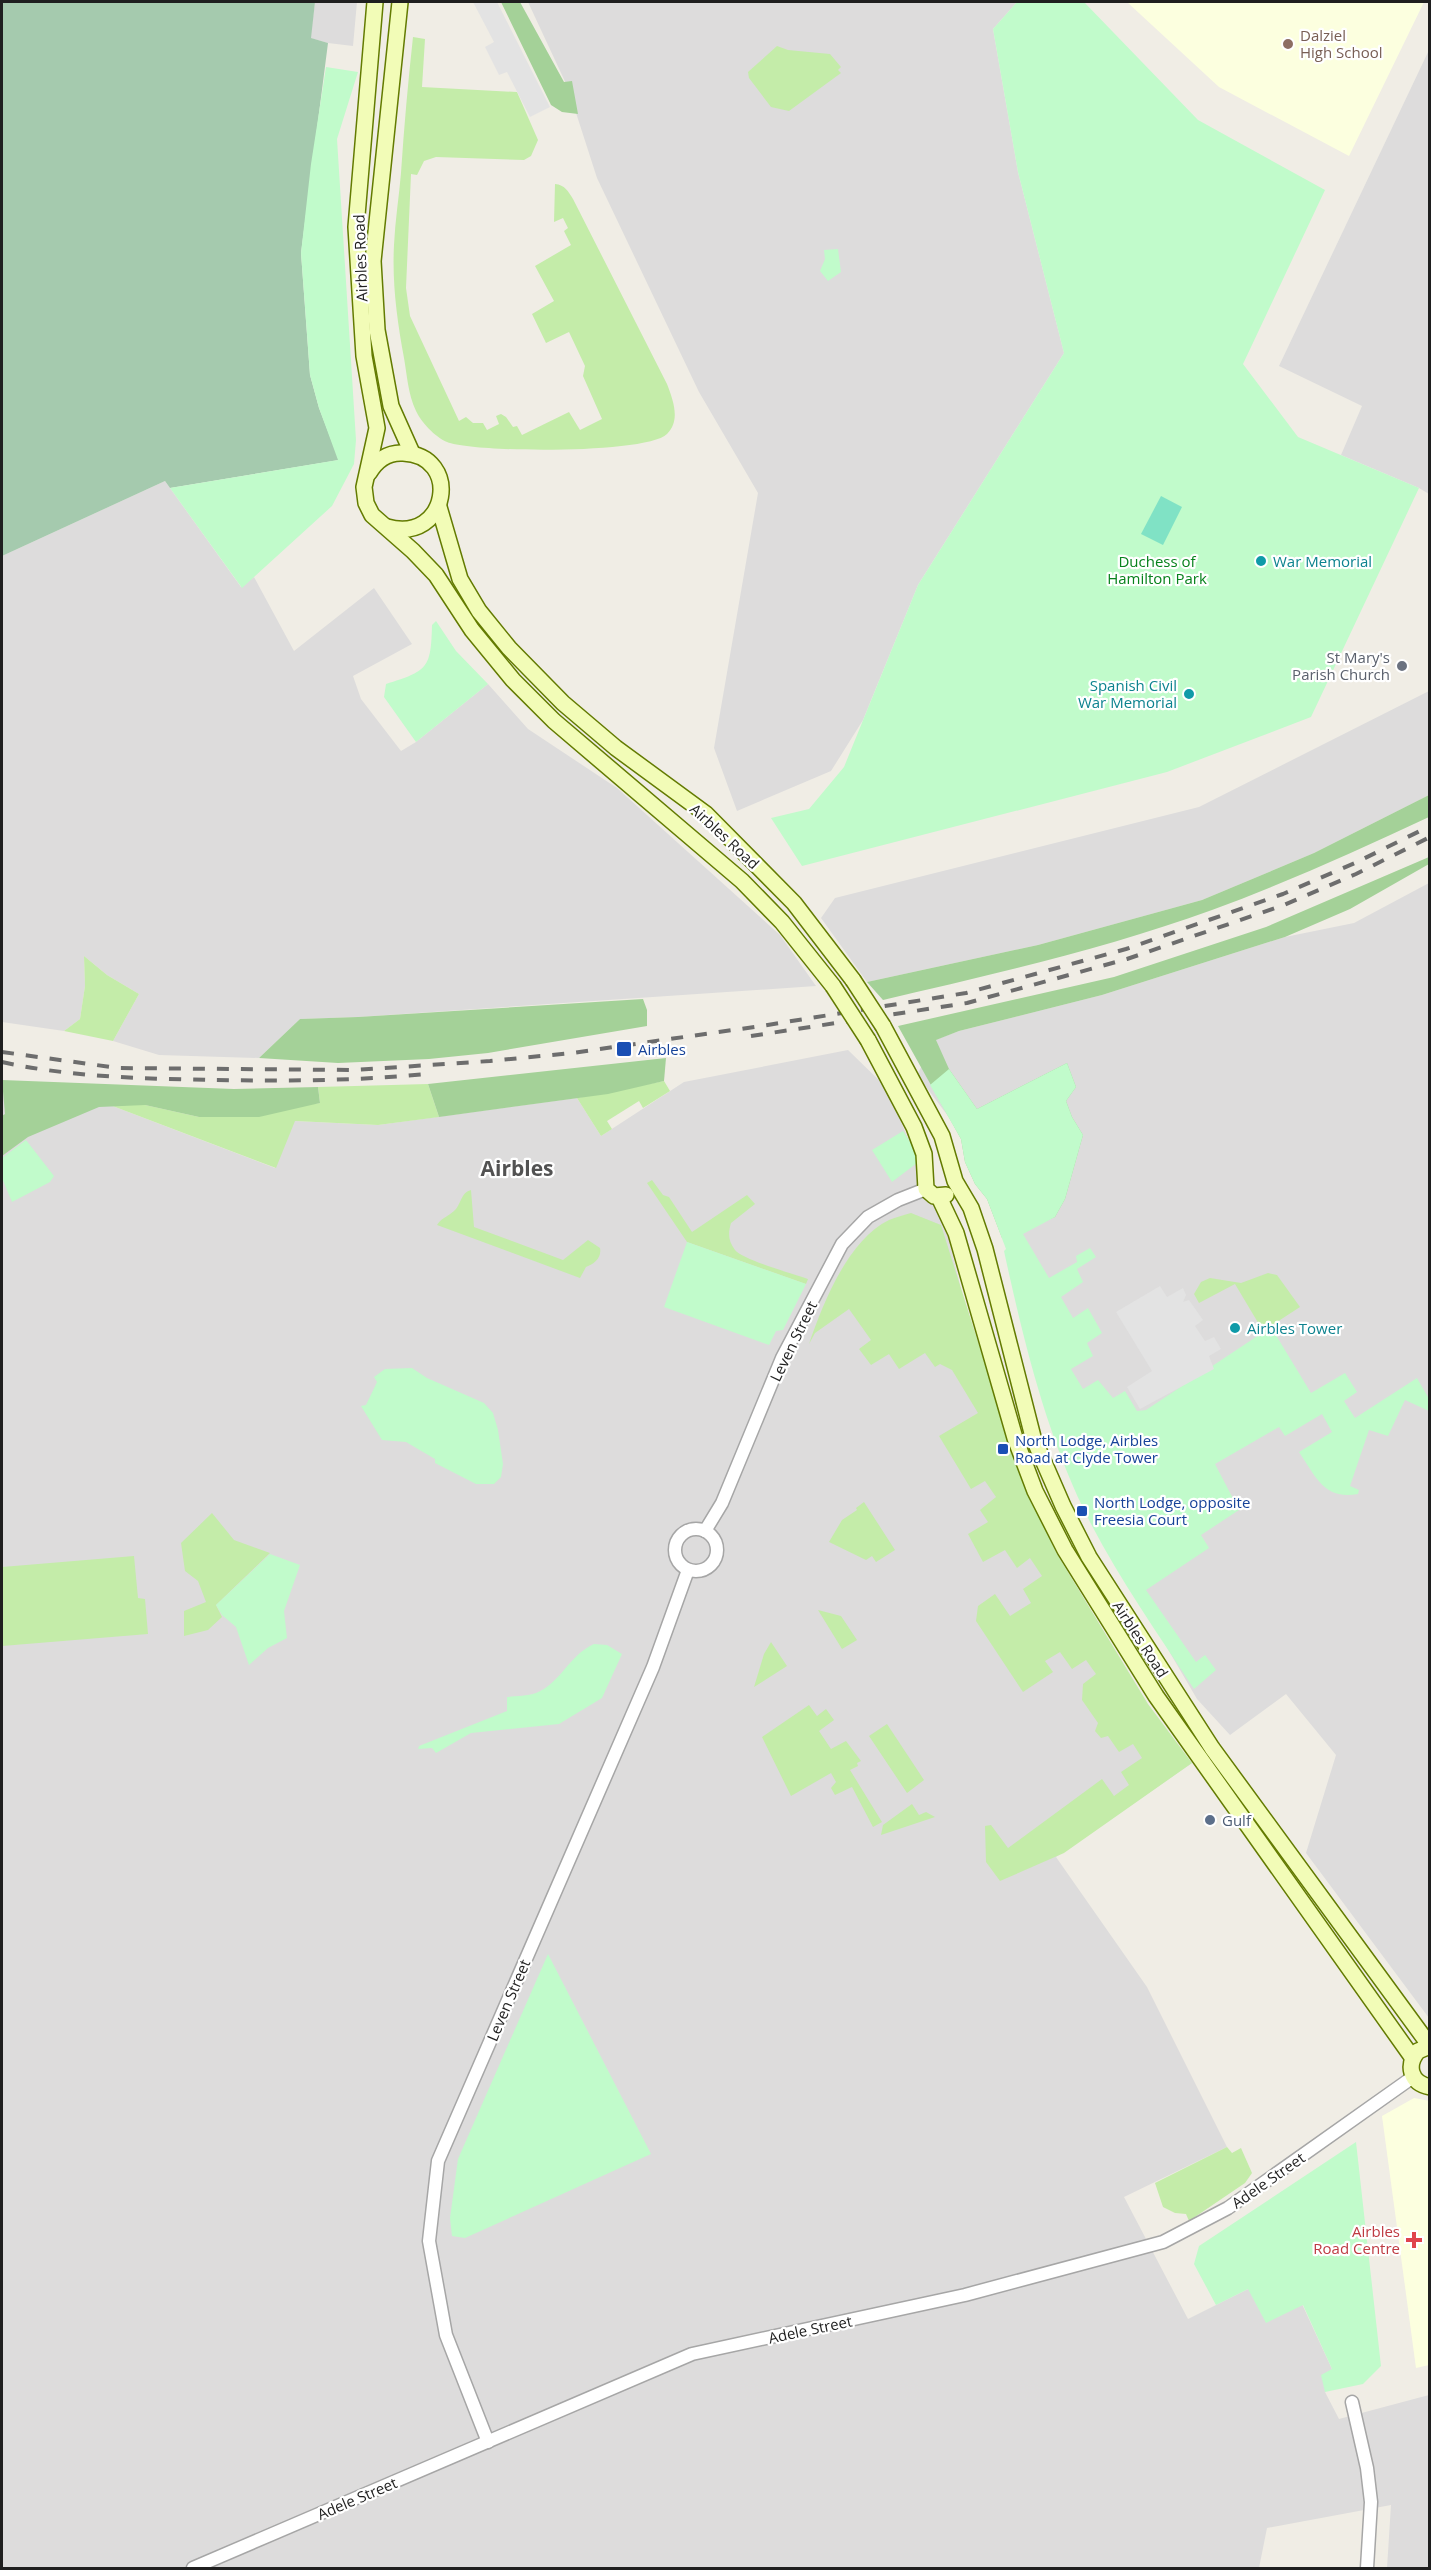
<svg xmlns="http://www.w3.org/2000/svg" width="1431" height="2570" font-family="'Open Sans',sans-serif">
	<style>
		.residential { fill: #dddcdc }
		.education { fill: #fcffdf }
		.grass { fill: #c4eca9 }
		.forest { fill: #a4d198 }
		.cemetery { fill: #a5caae }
		.park { fill: #c1fbcb }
		.pitch { fill: #80e2c5 }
		.parking { fill: #e3e3e3 }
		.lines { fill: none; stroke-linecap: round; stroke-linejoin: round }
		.tertiary-casing { stroke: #a6a6a6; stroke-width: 15 }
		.secondary-casing { stroke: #637b01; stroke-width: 18 }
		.tertiary { stroke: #fff; stroke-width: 12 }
		.secondary { stroke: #f2fcb7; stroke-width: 15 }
		.rail { stroke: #6d6d6d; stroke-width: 4; stroke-dasharray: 12 12; stroke-linecap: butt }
		.secondary-bridge-casing { stroke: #637b01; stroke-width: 18; stroke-linecap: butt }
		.secondary-bridge { stroke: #f2fcb7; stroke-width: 15 }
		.education-dot { fill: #8d6e63; stroke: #fff; stroke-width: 2 }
		.culture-dot { fill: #0f9aa8; stroke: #fff; stroke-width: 2 }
		.worship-dot { fill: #6b7280; stroke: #fff; stroke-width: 2 }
		.transit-dot { fill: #1a4fb4; stroke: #fff; stroke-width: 2 }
		.service-dot { fill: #5c6f8a; stroke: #fff; stroke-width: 2 }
		.health-dot { fill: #e0444e; stroke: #fff; stroke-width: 2 }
		.labels { text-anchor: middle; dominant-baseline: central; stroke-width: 4.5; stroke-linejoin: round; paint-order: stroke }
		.education-label { font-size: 15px; fill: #785e54; stroke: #fff; text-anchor: start }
		.street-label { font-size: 15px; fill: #1f1f1f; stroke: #fff }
		.park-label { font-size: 15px; fill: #08821d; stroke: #fff }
		.culture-label { font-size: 15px; fill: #0d838f; stroke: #fff; text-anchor: start }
		.worship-label { font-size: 15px; fill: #5b616d; stroke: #fff; text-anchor: end }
		.transit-label { font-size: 15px; fill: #164399; stroke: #fff; text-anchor: start }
		.service-label { font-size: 15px; fill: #4e5e75; stroke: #fff; text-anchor: start }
		.health-label { font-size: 15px; fill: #be3a42; stroke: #fff; text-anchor: end }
		.district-label { font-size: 21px; font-weight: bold; fill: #525252; stroke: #fff }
	</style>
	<rect width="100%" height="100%" fill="#f0ede5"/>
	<g class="residential">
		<polygon points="315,2 357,2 353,46 328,43 310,38"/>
		<polygon points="528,2 1017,2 993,29 1018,172 1064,353 918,585 863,720 831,771 737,811 714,748 758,493 699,392 597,178 568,88"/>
		<polygon points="1429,50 1429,494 1419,488 1341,455 1362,406 1279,366"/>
		<polygon points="165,481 241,587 254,577 294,651 374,588 412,644 353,676 361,699 401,751 416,742 488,684 528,729 617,788 780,935 816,986 358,1017 300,1019 259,1058 159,1055 113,1041 139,994 107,975 84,956 85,986 80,1019 64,1031 2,1022 2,556"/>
		<polygon points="1429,691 1429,795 1314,853 1202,900 1038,945 867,982 821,918 835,898 1199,807"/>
		<polygon points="1429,883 1429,2018 1306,1853 1336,1755 1286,1694 1230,1735 1197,1699 1135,1593 1079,1480 1016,1206 917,1075 935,1040 959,1031 1102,995 1285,937 1354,923"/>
		<polygon points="848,1050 886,1087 946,1227 1001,1455 1082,1605 1180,1757 1192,1763 1056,1857 1147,1987 1227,2147 1124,2197 1188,2319 1248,2289 1302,2304 1332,2369 1325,2392 1339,2419 1429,2395 1429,2568 1387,2568 1391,2505 1267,2528 1259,2568 2,2568 2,1080 99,1107 110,1105 275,1168 294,1121 378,1125 577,1098 601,1136 684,1082"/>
	</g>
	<g class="education">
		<polygon points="1127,2 1424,2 1349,156 1219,87"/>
		<polygon points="1414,2098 1430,2101 1429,2365 1416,2368 1382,2116"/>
	</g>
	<g class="grass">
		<path d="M 413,37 L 425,39 L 422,87 L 517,92 L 538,140 L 531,156 L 524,160 L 436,157 L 424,161 L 417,175 L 411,174 L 406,288 L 410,316 L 459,421 L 466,417 L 473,423 L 483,423 L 487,430 L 499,424 L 496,416 L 501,414 L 506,417 L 513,427 L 517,426 L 522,435 L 569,412 L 580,430 L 602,419 L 583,376 L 585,366 L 569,332 L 546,343 L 532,314 L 554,301 L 535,266 L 571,245 L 564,231 L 568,228 L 563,218 L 554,222 L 555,184 C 565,185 568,191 573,199 L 667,384 C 673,400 681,420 667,434 C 647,454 475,453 447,442 C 435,437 421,422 416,411 C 408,394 407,375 404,358 C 397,320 392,283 394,245 C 395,221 399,197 401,173 C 404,127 408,82 413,37 Z"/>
		<polygon points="777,46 788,50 830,54 841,67 838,70 841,73 789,111 771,107 749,78 748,72"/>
		<polygon points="84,956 107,975 139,994 113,1041 64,1031 80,1019 85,986"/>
		<polygon points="664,1081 670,1091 643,1108 639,1101 607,1121 612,1129 601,1136 577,1098"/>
		<polygon points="428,1084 439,1117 378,1125 295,1121 276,1168 110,1105 145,1105 199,1117 320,1103 318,1087"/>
		<path d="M 652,1180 L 663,1195 L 669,1197 L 692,1232 L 747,1195 L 755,1204 L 731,1223 C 728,1233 728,1241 735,1250 C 743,1260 794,1274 808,1279 L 806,1284 L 687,1242 L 647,1183 Z"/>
		<path d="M 471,1190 L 474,1227 L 563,1260 L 588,1240 L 600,1248 C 602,1258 594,1264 586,1267 L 580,1278 L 437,1225 C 442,1217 450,1216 456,1209 C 462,1201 461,1193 471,1190 Z"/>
		<path d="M 911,1213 L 941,1225 L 1015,1459 L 1029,1496 L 1057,1554 L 1148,1704 L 1192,1763 L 1064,1853 L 1000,1881 L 986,1862 L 985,1826 L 991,1825 L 1008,1848 L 1102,1779 L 1114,1796 L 1129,1785 L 1121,1772 L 1142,1758 L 1133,1744 L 1119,1752 L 1108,1736 L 1101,1738 L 1095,1731 L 1098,1723 L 1082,1700 L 1083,1684 L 1096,1674 L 1086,1660 L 1072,1669 L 1060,1652 L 1045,1661 L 1053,1672 L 1023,1692 L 976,1621 L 978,1606 L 995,1594 L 1010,1616 L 1031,1603 L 1023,1589 L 1042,1576 L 1030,1558 L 1017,1568 L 1005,1550 L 983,1562 L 968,1534 L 988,1522 L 980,1510 L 996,1497 L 985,1481 L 971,1489 L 939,1436 L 978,1413 L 952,1370 L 940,1364 L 935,1367 L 925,1353 L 899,1369 L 889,1354 L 871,1365 L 859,1349 L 871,1340 L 849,1309 L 815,1333 L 809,1344 C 823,1303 848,1240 889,1220 C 896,1217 904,1215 911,1213 Z"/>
		<polygon points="1268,1273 1277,1275 1300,1307 1263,1331 1235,1284 1199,1303 1194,1294 1201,1282 1210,1278 1241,1283"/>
		<polygon points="864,1502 895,1550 876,1562 872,1556 866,1560 829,1542 842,1520 857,1510 856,1508"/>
		<polygon points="212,1513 234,1540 270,1553 216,1605 222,1617 208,1630 184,1636 184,1611 206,1602 198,1581 185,1571 181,1543"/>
		<polygon points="134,1556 138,1598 145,1599 148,1634 2,1646 2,1567"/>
		<polygon points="818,1610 841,1616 857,1640 842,1649"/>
		<polygon points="771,1642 787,1666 754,1687 764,1654"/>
		<polygon points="809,1705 817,1716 826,1709 834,1720 819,1731 831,1749 846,1741 861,1761 857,1763 858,1766 850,1770 882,1822 873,1827 852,1787 835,1795 831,1788 836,1782 831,1773 791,1796 762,1737"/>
		<polygon points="887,1724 924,1780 907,1793 869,1736"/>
		<polygon points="912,1804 919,1815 926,1812 935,1817 881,1835 883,1825"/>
		<polygon points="1227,2147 1232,2153 1241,2148 1252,2173 1245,2183 1189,2221 1186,2214 1175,2213 1163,2207 1155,2183"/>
	</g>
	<g class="forest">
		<polygon points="501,2 520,2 564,82 572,81 578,114 562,112 551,105"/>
		<path d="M 1429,795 L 1429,817 C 1358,850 1286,883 1212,910 C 1105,949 993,974 883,1000 L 867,982 L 1038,945 L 1202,900 L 1314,853 Z"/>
		<polygon points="1429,857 1429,864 1350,909 1285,937 1102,995 959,1031 936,1040 949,1069 977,1109 1067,1063 1076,1087 1066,1101 1072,1117 1083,1135 1065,1199 1055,1217 1002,1238 987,1199 975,1184 965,1162 961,1139 898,1026 1114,977 1266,927"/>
		<polygon points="643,999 647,1010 647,1026 488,1053 429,1059 338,1063 259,1058 300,1019 358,1017"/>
		<polygon points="666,1058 664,1081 608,1094 439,1117 428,1084"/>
		<polygon points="2,1080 234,1089 318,1087 320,1103 259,1117 199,1117 145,1105 99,1107 28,1137 2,1156 2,1116 5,1114"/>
	</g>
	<polygon class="cemetery" points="2,2 315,2 311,38 328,43 301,253 310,375 319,408 339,460 170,488 165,481 2,556"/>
	<g class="park">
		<polygon points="1017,2 1084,2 1198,120 1325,190 1243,364 1298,437 1419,488 1311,717 1167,772 802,866 771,818 809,809 844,767 918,585 1064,353 1018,172 993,29"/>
		<polygon points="326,67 358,72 337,139 356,440 354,464 332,506 242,588 170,488 338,460 319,408 310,375 301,253 311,164"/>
		<polygon points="838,249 841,272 828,281 820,271 825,259 824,250"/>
		<path d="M 436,621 L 456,651 L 488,684 L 416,742 L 384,697 L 386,684 C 428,671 431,668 432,625 Z"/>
		<path d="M 1067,1063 L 1076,1087 L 1066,1101 L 1072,1117 L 1083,1135 L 1065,1199 L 1055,1217 L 1023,1234 L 1049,1278 L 1077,1262 L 1076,1256 L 1090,1248 L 1096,1257 L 1077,1269 L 1083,1282 L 1061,1297 L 1073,1318 L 1088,1308 L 1102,1333 L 1087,1343 L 1093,1356 L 1071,1369 L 1083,1389 L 1098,1380 L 1113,1398 L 1125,1391 L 1137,1411 L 1146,1410 L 1271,1327 L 1311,1393 L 1345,1373 L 1357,1392 L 1344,1401 L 1355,1418 L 1417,1378 L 1429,1399 L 1429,1411 L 1405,1400 L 1388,1436 L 1369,1430 L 1350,1486 L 1359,1490 L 1358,1494 C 1324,1500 1316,1477 1299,1452 L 1332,1432 L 1322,1414 L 1285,1436 L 1279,1427 L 1215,1464 L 1239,1510 L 1201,1535 L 1209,1548 L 1146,1590 L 1196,1662 L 1205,1655 L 1216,1670 L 1194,1689 C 1158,1634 1120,1580 1090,1522 C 1047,1438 1024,1343 1004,1251 L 1006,1249 L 987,1199 L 975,1184 L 965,1162 L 961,1139 L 930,1085 L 949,1069 L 977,1109 Z"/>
		<polygon points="903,1131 917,1153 917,1163 892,1182 872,1150"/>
		<polygon points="26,1140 54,1176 50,1182 12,1202 2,1178 2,1158"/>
		<polygon points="687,1242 806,1284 783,1330 776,1331 769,1345 664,1307"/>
		<polygon points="412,1368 427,1378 484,1403 493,1413 498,1430 503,1464 501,1477 494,1484 476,1484 435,1463 435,1459 406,1442 382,1440 361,1406 366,1405 377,1382 374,1377 385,1369"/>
		<polygon points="270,1554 300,1565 284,1611 287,1638 268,1648 249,1665 236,1627 222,1615 216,1605"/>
		<path d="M 594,1644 L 607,1645 L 622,1654 L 602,1698 L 559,1724 L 471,1733 L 436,1753 L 432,1748 L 418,1749 L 419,1746 L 507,1711 L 507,1697 C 516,1696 527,1696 536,1693 C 560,1684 569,1655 594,1644 Z"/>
		<polygon points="548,1954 651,2154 465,2238 452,2236 450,2218 458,2159"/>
		<polygon points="1356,2142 1381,2366 1363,2384 1325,2392 1321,2375 1332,2369 1303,2305 1266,2323 1248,2289 1216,2305 1194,2264 1199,2246"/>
	</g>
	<polygon class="pitch" points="1161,496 1182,507 1163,545 1141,534"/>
	<g class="parking">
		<polygon points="473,2 497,2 550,107 530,117 507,72 499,75 485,47 494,42"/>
		<polygon points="1160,1286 1167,1297 1183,1288 1186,1295 1183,1302 1189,1300 1203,1320 1195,1326 1205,1341 1214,1337 1221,1349 1209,1356 1214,1369 1140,1409 1127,1387 1152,1371 1116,1312"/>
	</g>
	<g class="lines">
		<g class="tertiary-casing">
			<g id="tertiary">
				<circle cx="696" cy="1550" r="21"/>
				<polyline points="705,1531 722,1503 782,1358 842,1244 868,1217 898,1200 926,1189"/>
				<polyline points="1352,2402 1367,2468 1371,2502 1367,2568"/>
				<polyline points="488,2442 446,2335 429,2241 438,2161 653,1667 688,1570"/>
				<polyline points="193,2568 692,2354 965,2295 1163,2242 1228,2208 1413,2077"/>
			</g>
		</g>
		<g class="secondary-casing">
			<g id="secondary">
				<polyline points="375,2 356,227 364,356 377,428 364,487 366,503 372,515 413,551 436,575 472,630 513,680 554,721 742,881 782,922 833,986"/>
				<polyline points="400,2 373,261 377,330 391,406 412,453"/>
				<path d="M 369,473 C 376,461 388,452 403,453 C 462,455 449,544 387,527"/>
				<polyline points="439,507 460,579 479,611 509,648 563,703 616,748 706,814 794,903 853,980"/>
				<path d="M 883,1026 L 942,1136 L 955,1181 L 971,1208 L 985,1249 L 1033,1437 L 1063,1506 L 1089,1557 L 1212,1748 L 1430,2046 L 1418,2051 C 1406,2065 1410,2083 1430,2087"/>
				<polyline points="868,1040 914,1127 924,1154 926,1189 934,1196 946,1195"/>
				<polyline points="939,1197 956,1233 1015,1438 1035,1491 1065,1550 1156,1696 1412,2057"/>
			</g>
		</g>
		<use href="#tertiary" class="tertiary"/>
		<use href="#secondary" class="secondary"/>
		<g class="rail">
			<polyline points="751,1036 967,1003 1127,959 1284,905 1356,874 1430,837"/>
			<polyline points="2,1052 118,1068 355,1070 490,1061 572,1053 761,1026 966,993 1126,949 1283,894 1355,863 1430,826"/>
			<path d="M 2,1062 C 69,1077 147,1079 216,1080 C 286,1081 356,1081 426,1074"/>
		</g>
		<g class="secondary-bridge-casing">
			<g id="secondary-bridge">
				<polyline points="853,980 883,1026"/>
				<polyline points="833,986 868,1040"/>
			</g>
		</g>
		<use href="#secondary-bridge" class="secondary-bridge"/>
	</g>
	<circle class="education-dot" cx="1288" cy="44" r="6"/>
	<g class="culture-dot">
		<circle cx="1261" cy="561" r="6"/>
		<circle cx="1189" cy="694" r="6"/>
		<circle cx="1235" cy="1328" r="6"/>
	</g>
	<circle class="worship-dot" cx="1402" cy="666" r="6"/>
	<g class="transit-dot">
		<rect x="616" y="1041" width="16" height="16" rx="3"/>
		<rect x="997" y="1443" width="12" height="12" rx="3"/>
		<rect x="1076" y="1505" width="12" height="12" rx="3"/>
	</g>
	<circle class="service-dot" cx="1210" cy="1820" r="6"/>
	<path class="health-dot" d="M1411 2231h6v6h6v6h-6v6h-6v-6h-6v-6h6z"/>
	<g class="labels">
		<g class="education-label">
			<text x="1300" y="35">Dalziel<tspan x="1300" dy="17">High School</tspan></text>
		</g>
		<g class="street-label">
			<text transform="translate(360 258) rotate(-92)">Airbles Road</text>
			<text transform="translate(725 836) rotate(43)">Airbles Road</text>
			<text transform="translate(793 1341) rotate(-64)">Leven Street</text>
			<text transform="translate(1141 1639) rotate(57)">Airbles Road</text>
			<text transform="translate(508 2000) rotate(-67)">Leven Street</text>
			<text transform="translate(1268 2180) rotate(-35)">Adele Street</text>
			<text transform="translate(810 2329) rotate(-12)">Adele Street</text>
			<text transform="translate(357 2498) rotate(-23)">Adele Street</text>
		</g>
		<g class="park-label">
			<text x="1157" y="561">Duchess of<tspan x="1157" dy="17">Hamilton Park</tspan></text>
		</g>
		<g class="culture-label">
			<text x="1273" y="561">War Memorial</text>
			<text x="1177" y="685" text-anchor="end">Spanish Civil<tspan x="1177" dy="17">War Memorial</tspan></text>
			<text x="1247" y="1328">Airbles Tower</text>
		</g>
		<g class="worship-label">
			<text x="1390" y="657">St Mary's<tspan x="1390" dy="17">Parish Church</tspan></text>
		</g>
		<g class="transit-label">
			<text x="638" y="1049">Airbles</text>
			<text x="1015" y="1440">North Lodge, Airbles<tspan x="1015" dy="17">Road at Clyde Tower</tspan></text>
			<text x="1094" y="1502">North Lodge, opposite<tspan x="1094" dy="17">Freesia Court</tspan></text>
		</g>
		<g class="service-label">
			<text x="1222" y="1820">Gulf</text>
		</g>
		<g class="health-label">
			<text x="1400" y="2231">Airbles<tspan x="1400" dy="17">Road Centre</tspan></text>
		</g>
		<g class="district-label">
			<text x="517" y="1168">Airbles</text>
		</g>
	</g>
	<rect width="1431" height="2570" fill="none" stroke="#1f1f1f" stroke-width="6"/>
</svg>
